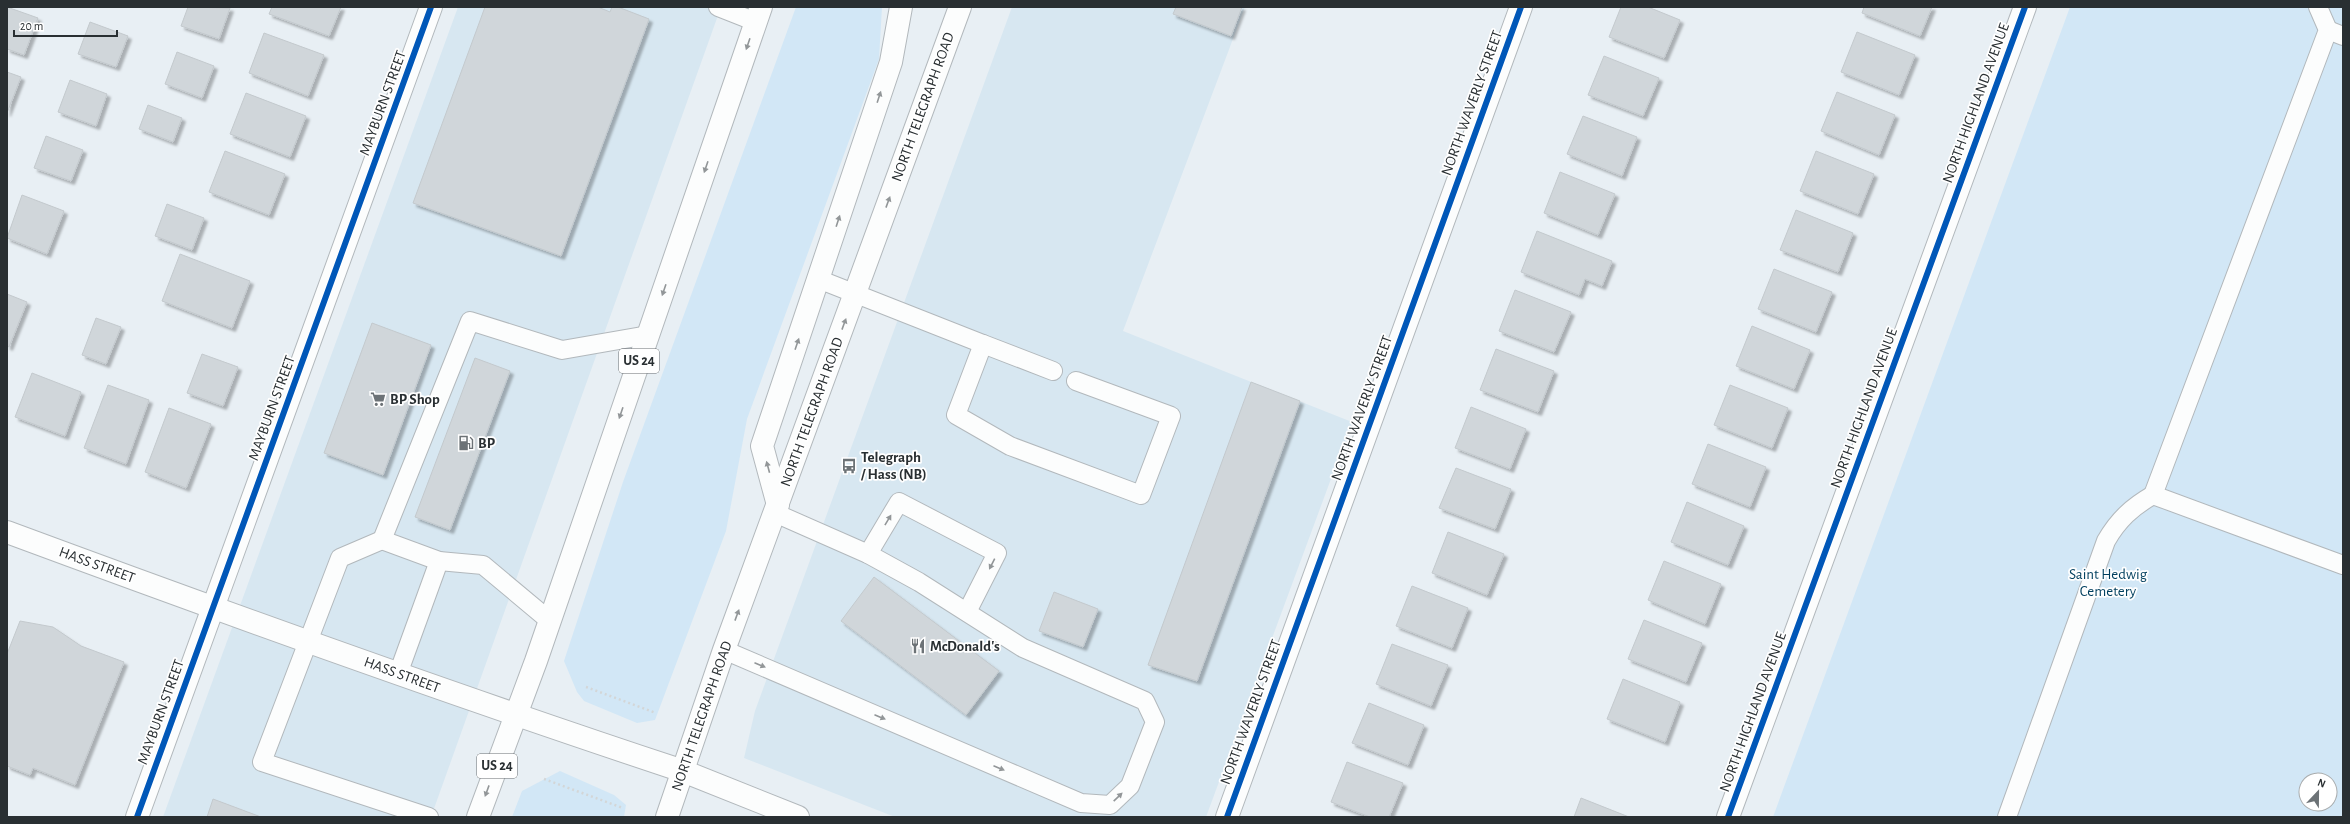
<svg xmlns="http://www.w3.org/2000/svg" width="2350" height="824" font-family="'Alegreya Sans',sans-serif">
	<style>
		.built { fill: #d7e7f1 }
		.green { fill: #d2e7f6; fill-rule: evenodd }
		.building { fill: #d0d6da; stroke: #c3c9cd; filter: url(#shadow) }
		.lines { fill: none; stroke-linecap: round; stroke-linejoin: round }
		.service-casing { stroke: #b2b8bc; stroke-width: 20 }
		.minor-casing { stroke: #b2b8bc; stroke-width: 24 }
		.tertiary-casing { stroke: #b2b8bc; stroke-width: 24 }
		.primary-casing { stroke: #b2b8bc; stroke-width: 24 }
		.path { stroke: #d3d6d7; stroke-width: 2.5; stroke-dasharray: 2 3; stroke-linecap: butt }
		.service { stroke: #fcfdfd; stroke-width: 18 }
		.minor { stroke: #fcfdfd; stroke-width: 22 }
		.tertiary { stroke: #fcfdfd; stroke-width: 22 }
		.primary { stroke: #fcfdfd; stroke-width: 22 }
		.cycleway-casing { stroke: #fff; stroke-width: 8 }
		.cycleway { stroke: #0057b8; stroke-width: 6 }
		.oneway { fill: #929698 }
		.labels { text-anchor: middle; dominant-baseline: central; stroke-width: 3.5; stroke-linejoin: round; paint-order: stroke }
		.shield { fill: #fff; stroke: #696d70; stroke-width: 1 }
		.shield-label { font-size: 14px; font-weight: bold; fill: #292f32 }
		.street-label { font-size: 15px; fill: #292f32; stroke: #fff }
		.poi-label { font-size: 15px; font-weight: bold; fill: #292f32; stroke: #fff; text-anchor: start }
		.park-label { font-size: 15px; fill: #003f5e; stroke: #fff }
	</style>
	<defs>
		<filter id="shadow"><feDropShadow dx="3.5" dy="3.5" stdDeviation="1" flood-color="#0004"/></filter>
	</defs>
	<rect width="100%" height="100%" fill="#e8eff4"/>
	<g class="built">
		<polygon points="458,7 721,7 431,817 163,817"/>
		<polygon points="1012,7 1245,7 1123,331 1352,422 1206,817 895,817 744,758 755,711"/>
	</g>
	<g class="green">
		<polygon points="796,7 882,7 879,59 747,419 726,531 655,720 637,723 584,701 577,692 564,661 623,482"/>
		<path d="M 2070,7 L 2343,7 L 2343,817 L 1773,817 ZM 2306,780 L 2330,780 L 2330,804 L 2306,804 Z"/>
		<polygon points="560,771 614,795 626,805 624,817 512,817 522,791"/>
	</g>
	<g class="building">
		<polygon points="7,7 38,18 24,55 7,49"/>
		<polygon points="188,7 230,8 219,39 181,26"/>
		<polygon points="272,7 341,7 329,36 269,14"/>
		<polygon points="485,7 598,7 610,12 612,7 618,7 649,19 561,256 413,203"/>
		<polygon points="1176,7 1242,7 1231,36 1173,14"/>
		<polygon points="1621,7 1648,7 1680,20 1664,58 1609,37"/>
		<polygon points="1864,7 1932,7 1920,36 1862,13"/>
		<polygon points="90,22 128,36 116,67 78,54"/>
		<polygon points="1857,32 1915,55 1899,95 1841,72"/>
		<polygon points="264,33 324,55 308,96 249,73"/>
		<polygon points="177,52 214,66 202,98 165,84"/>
		<polygon points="1604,56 1659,78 1643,116 1588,95"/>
		<polygon points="7,72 21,77 7,113"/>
		<polygon points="70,80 107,94 96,126 58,112"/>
		<polygon points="1837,92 1895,115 1879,155 1821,131"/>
		<polygon points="246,93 306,116 290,157 230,134"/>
		<polygon points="148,105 182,118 173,142 139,129"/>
		<polygon points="1583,116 1637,137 1622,176 1567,154"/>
		<polygon points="46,136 83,150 71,181 34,168"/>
		<polygon points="225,151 285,174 269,215 209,192"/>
		<polygon points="1816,151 1874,174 1858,214 1800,191"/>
		<polygon points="1560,172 1615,194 1598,235 1544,213"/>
		<polygon points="22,195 64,211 47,254 7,238"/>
		<polygon points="167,204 204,218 192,250 155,236"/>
		<polygon points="1796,210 1853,233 1838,272 1780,250"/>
		<polygon points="1537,231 1612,261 1602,286 1585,279 1579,295 1521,272"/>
		<polygon points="180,254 250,281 232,328 162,301"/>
		<polygon points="1774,269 1832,292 1816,332 1758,309"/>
		<polygon points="1515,290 1571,312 1554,352 1499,331"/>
		<polygon points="7,294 27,302 9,347 7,346"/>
		<polygon points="96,318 121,327 106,364 82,355"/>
		<polygon points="372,323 431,345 383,475 324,453"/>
		<polygon points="1752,326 1810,350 1794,389 1736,366"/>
		<polygon points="1496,349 1554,371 1538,412 1480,390"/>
		<polygon points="202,354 238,367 223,406 187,393"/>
		<polygon points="475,358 510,371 450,530 415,517"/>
		<polygon points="32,373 81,392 65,436 15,417"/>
		<polygon points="1251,382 1300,401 1197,681 1148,665"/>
		<polygon points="108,385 149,400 126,464 84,448"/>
		<polygon points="1730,385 1788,408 1772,448 1714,425"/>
		<polygon points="1471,407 1526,429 1510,469 1455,448"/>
		<polygon points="169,408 211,424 186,488 145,472"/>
		<polygon points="1708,444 1766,467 1750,507 1692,484"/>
		<polygon points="1456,468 1511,489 1495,529 1439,508"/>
		<polygon points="1687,502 1744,526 1728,565 1671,542"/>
		<polygon points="1448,532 1504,554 1487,595 1432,573"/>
		<polygon points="1664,561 1721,584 1705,624 1648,600"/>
		<polygon points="874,577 999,671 966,715 841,621"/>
		<polygon points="1412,586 1468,608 1452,648 1396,626"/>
		<polygon points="1054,592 1098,609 1083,647 1039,631"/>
		<polygon points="1644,620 1702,643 1686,682 1628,659"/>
		<polygon points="20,621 53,627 81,646 124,662 75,785 33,768 30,775 7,766 7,654"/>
		<polygon points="1392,644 1448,665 1431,706 1376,684"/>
		<polygon points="1623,679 1680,702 1665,742 1607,719"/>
		<polygon points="1369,703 1424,725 1408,765 1352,743"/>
		<polygon points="1347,762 1403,783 1389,817 1370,817 1331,802"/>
		<polygon points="1581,798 1629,817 1574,817"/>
		<polygon points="213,799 261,817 207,817"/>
	</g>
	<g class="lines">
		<g class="service-casing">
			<g id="service">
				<polyline points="718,7 756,22"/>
				<polyline points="2328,30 2343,36"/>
				<polyline points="818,279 983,344 956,415 1010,446 1141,495 1171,416 1076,381"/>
				<polyline points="983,344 1053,371"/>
				<polyline points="2153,495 2328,30 2318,7"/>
				<polyline points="382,540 340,558 262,762 429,817"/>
				<polyline points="868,554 899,502 997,553 967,612"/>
				<polyline points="550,621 483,565 439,561 382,540 470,321 562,350 648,335"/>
				<polyline points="724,650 1081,803 1110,805 1130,786 1155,722 1145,701 1023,648 919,582 868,554 775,513"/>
				<polyline points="398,674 439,561"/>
				<path d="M 2007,817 L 2106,541 C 2118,520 2132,507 2153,495 L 2343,565"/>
			</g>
		</g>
		<g class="minor-casing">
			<g id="minor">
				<polyline points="683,771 798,817"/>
				<polyline points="137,817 431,7"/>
				<polyline points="1227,817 1521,7"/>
				<polyline points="1728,817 2025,7"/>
			</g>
		</g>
		<g class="tertiary-casing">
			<path id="tertiary" d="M 7,532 C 231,615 456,696 683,771"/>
		</g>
		<g class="primary-casing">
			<g id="primary">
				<polyline points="778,505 762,446 891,62 901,7"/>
				<polyline points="478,817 536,661 761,7"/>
				<polyline points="667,817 724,650 960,7"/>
			</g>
		</g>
		<g class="path">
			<polyline points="586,687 656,713"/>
			<polyline points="544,779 623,808"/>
		</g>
		<use href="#service" class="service"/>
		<use href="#minor" class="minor"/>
		<use href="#tertiary" class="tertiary"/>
		<use href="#primary" class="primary"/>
		<g class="cycleway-casing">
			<g id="cycleway">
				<polyline points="137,817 431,7"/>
				<polyline points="1227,817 1521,7"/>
				<polyline points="1728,817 2025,7"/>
			</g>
		</g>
		<use href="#cycleway" class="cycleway"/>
	</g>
	<defs><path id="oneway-solid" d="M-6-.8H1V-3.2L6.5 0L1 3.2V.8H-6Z"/></defs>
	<g class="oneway">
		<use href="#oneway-solid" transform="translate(748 44) rotate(109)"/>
		<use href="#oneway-solid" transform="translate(879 97) rotate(-72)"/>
		<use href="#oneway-solid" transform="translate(706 167) rotate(109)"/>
		<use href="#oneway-solid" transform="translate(888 202) rotate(-70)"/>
		<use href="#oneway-solid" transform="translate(838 221) rotate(-72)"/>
		<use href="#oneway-solid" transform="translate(664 290) rotate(109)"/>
		<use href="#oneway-solid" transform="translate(844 324) rotate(-70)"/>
		<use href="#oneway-solid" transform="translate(797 344) rotate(-71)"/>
		<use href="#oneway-solid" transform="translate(621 413) rotate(109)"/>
		<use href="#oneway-solid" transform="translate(768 467) rotate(-105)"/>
		<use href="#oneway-solid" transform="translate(888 520) rotate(-59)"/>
		<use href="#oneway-solid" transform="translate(992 564) rotate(117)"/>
		<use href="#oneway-solid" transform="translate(737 615) rotate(-70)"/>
		<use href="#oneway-solid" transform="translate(760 665) rotate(23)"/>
		<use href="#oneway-solid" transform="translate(880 717) rotate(23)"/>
		<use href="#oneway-solid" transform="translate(999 768) rotate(23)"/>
		<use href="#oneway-solid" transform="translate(487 791) rotate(110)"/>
		<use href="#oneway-solid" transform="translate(1118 797) rotate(-44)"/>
	</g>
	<defs>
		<g id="supermarket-bare" transform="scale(1.2)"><path d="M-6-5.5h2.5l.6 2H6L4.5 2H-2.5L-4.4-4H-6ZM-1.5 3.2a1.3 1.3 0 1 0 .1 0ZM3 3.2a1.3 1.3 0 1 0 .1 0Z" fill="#6c7276" stroke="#fff" stroke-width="2.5" paint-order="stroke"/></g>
		<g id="fuel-bare" transform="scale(1.2)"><path d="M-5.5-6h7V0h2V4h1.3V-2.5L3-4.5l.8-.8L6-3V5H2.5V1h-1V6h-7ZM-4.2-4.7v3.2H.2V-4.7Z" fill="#6c7276" stroke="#fff" stroke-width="2.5" paint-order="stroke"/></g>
		<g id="bus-bare" transform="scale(1.2)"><path d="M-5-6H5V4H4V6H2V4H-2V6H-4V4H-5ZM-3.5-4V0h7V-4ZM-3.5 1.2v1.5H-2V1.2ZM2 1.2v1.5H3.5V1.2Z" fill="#6c7276" stroke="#fff" stroke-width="2.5" paint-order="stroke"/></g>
		<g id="restaurant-bare" transform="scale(1.2)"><path d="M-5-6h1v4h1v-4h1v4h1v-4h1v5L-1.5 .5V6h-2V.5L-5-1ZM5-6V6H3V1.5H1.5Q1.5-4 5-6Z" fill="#6c7276" stroke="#fff" stroke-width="2.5" paint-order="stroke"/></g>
	</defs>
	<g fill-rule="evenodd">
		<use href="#supermarket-bare" x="378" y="399"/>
		<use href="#fuel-bare" x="466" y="443"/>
		<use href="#bus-bare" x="849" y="466"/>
		<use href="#restaurant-bare" x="918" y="646"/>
	</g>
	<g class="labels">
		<g class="shield">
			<rect x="619" y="349" width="40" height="24" rx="3"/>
			<rect x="477" y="754" width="40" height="24" rx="3"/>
		</g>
		<g class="shield-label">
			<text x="639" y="361">US 24</text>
			<text x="497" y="766">US 24</text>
		</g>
		<g class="street-label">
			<text transform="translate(383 103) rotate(-70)">MAYBURN STREET</text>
			<text transform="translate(1472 103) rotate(-70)">NORTH WAVERLY STREET</text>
			<text transform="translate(1976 103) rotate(-70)">NORTH HIGHLAND AVENUE</text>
			<text transform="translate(923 107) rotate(-70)">NORTH TELEGRAPH ROAD</text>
			<text transform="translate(272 408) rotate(-70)">MAYBURN STREET</text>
			<text transform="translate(1362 408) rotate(-70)">NORTH WAVERLY STREET</text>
			<text transform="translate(1864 408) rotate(-70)">NORTH HIGHLAND AVENUE</text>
			<text transform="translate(812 412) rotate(-70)">NORTH TELEGRAPH ROAD</text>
			<text transform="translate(97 565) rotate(20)">HASS STREET</text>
			<text transform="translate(402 675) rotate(20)">HASS STREET</text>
			<text transform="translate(161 712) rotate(-70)">MAYBURN STREET</text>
			<text transform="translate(1251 712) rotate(-70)">NORTH WAVERLY STREET</text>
			<text transform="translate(1753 712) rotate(-70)">NORTH HIGHLAND AVENUE</text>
			<text transform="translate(702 716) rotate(-71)">NORTH TELEGRAPH ROAD</text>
		</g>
		<g class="poi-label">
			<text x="390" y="399">BP Shop</text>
			<text x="478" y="443">BP</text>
			<text x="861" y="457">Telegraph<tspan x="861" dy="17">/ Hass (NB)</tspan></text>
			<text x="930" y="646">McDonald's</text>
		</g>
		<g class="park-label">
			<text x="2108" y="574">Saint Hedwig<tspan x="2108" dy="17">Cemetery</tspan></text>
		</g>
	</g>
	<rect width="2350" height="824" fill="none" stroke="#292f32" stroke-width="16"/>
	<g transform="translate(2318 792) rotate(22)"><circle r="19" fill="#ffffff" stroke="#a9acad"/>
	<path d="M0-3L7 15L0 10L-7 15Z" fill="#6c7276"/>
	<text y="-6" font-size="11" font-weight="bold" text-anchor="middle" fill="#292f32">N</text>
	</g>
	<path d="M14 30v6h103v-6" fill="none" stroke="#292f32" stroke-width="2"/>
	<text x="20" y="30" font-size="12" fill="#292f32" stroke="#ffffff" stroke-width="3" paint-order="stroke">20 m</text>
</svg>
